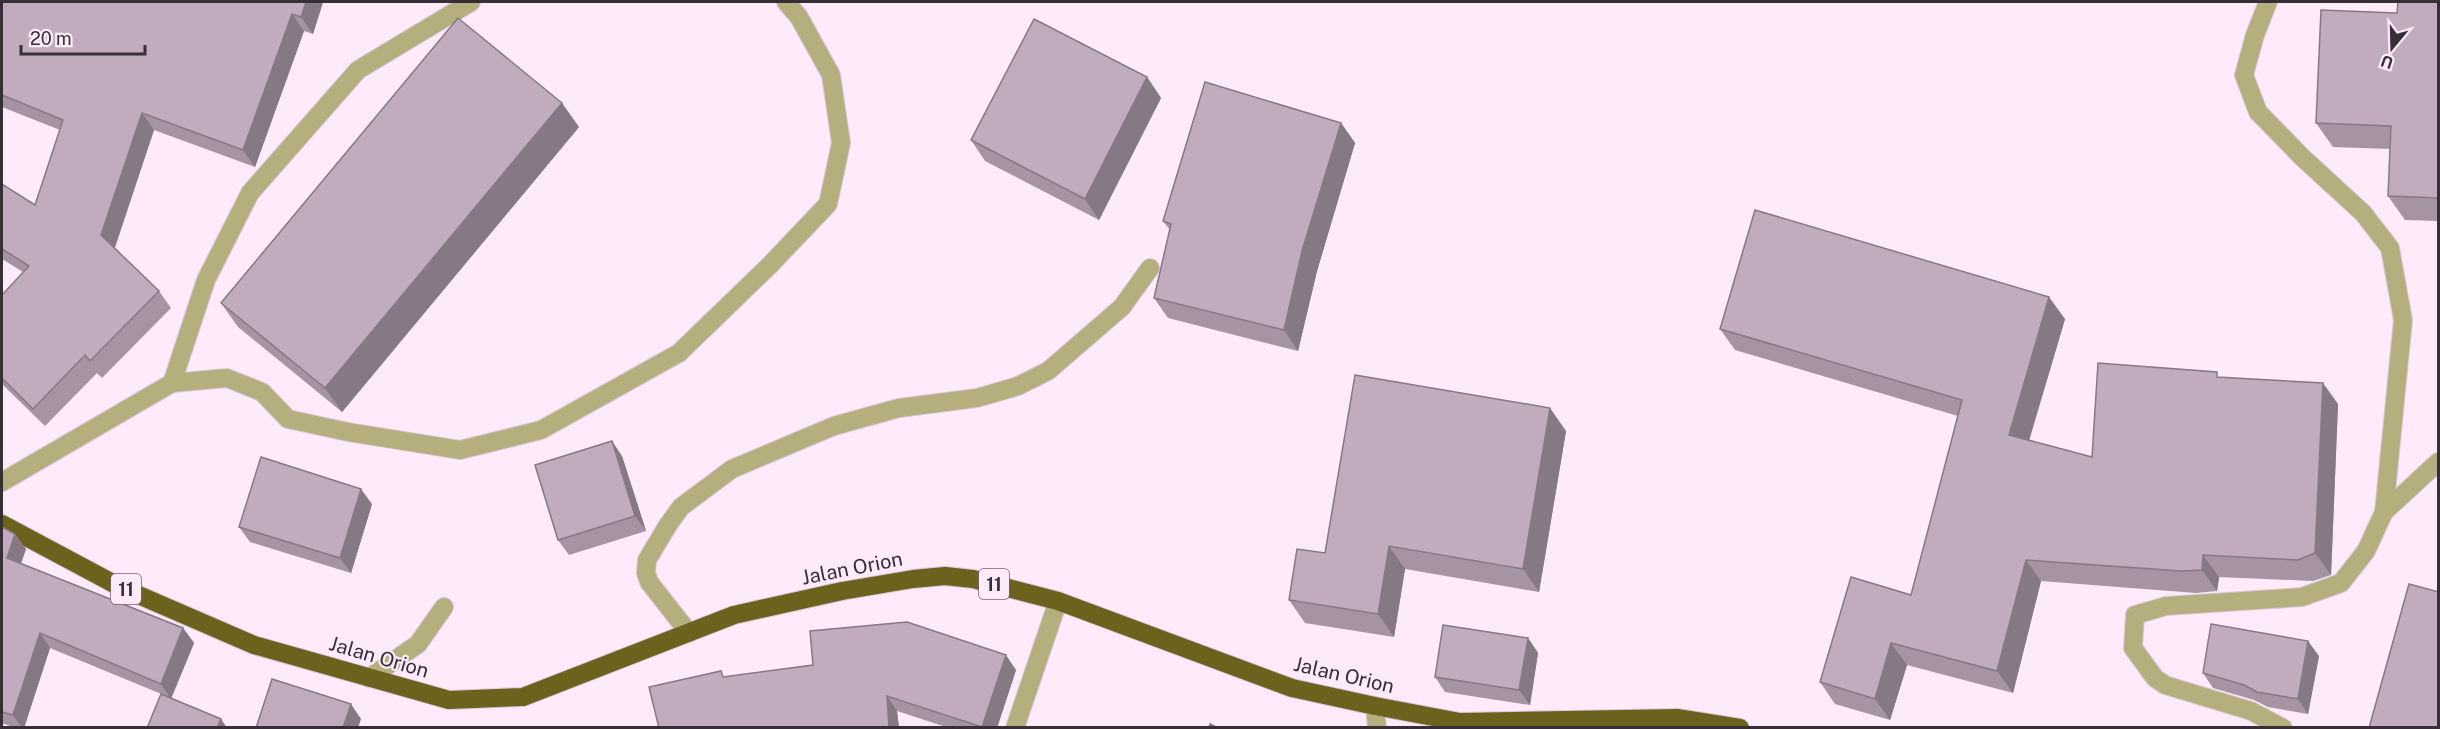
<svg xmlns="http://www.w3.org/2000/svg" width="2440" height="729" font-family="'Public Sans',sans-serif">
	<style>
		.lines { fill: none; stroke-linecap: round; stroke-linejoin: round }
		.minor-casing { stroke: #d9c8d8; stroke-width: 20 }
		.highway-casing { stroke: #d9c8d8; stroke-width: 20 }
		.minor { stroke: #b5af7e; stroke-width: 18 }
		.highway { stroke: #6b621d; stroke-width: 18 }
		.wall { fill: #a693a4 }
		.shaded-wall { fill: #877886 }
		.building { fill: #c1abbf; stroke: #877886; stroke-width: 1.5 }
		.labels { text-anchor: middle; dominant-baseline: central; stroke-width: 4.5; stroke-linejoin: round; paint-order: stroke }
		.shield { fill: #fdeafb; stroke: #726671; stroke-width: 1.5 }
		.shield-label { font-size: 18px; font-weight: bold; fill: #372e36 }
		.street-label { font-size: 20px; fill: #372e36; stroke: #fdeafb }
	</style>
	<rect width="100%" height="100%" fill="#fdeafb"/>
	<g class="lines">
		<g class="minor-casing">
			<g id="minor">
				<polyline points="2268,2 2255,35 2244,75 2258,112 2303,158 2363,213 2390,248 2403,320 2384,512"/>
				<polyline points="172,383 206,280 250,193 358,70 471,2"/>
				<polyline points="2,482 172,383 227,378 262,392 288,419 348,432 460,450 541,430 679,353 770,265 828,204 841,143 831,75 799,17 786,2"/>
				<polyline points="689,633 649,582 646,573 647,560 668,525 681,507 732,469 834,426 899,408 977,398 1018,386 1048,371 1122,307 1150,268"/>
				<polyline points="369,678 418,644 444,607"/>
				<polyline points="1375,706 1377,728"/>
				<polyline points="1015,728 1058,601"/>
				<polyline points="2283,728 2251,711 2165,685 2155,678 2133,648 2135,615 2166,606 2302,597 2341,583 2366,551 2384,512 2438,462"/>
			</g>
		</g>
		<g class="highway-casing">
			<polyline id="highway" points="2,524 120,587 254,645 449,700 523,697 734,615 842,591 913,579 945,576 973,579 1058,601 1292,688 1375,706 1460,722 1677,718 1740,728"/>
		</g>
		<use href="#minor" class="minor"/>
		<use href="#highway" class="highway"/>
	</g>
	<g class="wall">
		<polygon points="2,2 323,2 313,34 304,31 255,167 154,130 115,248 159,291 171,308 102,378 97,373 45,426 2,384 2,295 23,272 2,259 2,184 35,205 60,130 2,107"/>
		<polygon points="2439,2 2439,221 2405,220 2388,196 2390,149 2333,147 2316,123"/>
		<polygon points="1147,77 1161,98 1099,220 985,161 971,140"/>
		<polygon points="1341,123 1355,143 1317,271 1298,351 1168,318 1154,298 1170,230 1163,221"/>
		<polygon points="579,127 342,412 238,327 221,303"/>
		<polygon points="2065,319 2029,441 2092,457 2221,377 2338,404 2331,575 2313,581 2219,577 2217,591 2196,593 2041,581 2013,693 1907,665 1890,720 1835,704 1820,682 1911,595 1958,416 1735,350 1720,329"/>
		<polygon points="1566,431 1539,592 1405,569 1394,637 1305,623 1289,600 1325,553"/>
		<polygon points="622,456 646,531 569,555 558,540"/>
		<polygon points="372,504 351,573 250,542 239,527"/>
		<polygon points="2,527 15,534 26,549 21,564 183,628 194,643 171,698 50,648 24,728 15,728 2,723"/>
		<polygon points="1528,638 1538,653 1530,705 1445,692 1435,677"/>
		<polygon points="2319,656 2308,714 2268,707 2254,700 2213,688 2203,673"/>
		<polygon points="1016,670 997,728 949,728 897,711 899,728 659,728 725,676"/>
	</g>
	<g class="shaded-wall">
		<polygon points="306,2 323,2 313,34 301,17"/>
		<polygon points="292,14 304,31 255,167 243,150"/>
		<polygon points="1147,77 1161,98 1099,220 1085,199"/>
		<polygon points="562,103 579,127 342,412 325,388"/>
		<polygon points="142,113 154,130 113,252 101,235"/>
		<polygon points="1341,123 1355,143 1317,271 1298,351 1284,330 1302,251"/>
		<polygon points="2049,297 2065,319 2024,457 2009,435"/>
		<polygon points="2323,383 2338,404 2331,575 2315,553"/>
		<polygon points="1550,408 1566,431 1539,592 1523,569"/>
		<polygon points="612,441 622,456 646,531 635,516"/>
		<polygon points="361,489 372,504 351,573 340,558"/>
		<polygon points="15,534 26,549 17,573 7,558"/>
		<polygon points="1389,546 1405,569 1394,637 1378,614"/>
		<polygon points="2203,555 2219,577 2217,591 2202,570"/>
		<polygon points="2026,560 2041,581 2013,693 1997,671"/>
		<polygon points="183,628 194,643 171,699 161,684"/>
		<polygon points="40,633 50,648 24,728 22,728 13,715"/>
		<polygon points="1528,638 1538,653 1530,705 1519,690"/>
		<polygon points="2308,641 2319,656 2308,714 2298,699"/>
		<polygon points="1891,643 1907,665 1890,720 1875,699"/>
		<polygon points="1006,655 1016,670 997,728 982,728 982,727"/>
		<polygon points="887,696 897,711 899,728 889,728"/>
		<polygon points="351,704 361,719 358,728 343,728"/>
		<polygon points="221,719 227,728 217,728"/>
	</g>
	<g class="building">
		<polygon points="2,2 306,2 301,17 292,14 243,150 142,113 101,235 159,291 90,361 85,355 33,409 2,378 2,295 29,266 2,249 2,184 35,205 63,120 2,95"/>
		<polygon points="2398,2 2439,2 2439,198 2388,196 2391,126 2316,123 2321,10 2397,13"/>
		<polygon points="458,18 562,103 325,388 221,303"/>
		<polygon points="1034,19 1147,77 1085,199 971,140"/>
		<polygon points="1205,82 1341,123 1302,251 1284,330 1154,298 1171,224 1163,221"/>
		<polygon points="1755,210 2049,297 2009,435 2092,457 2098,363 2217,372 2217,377 2323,383 2315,553 2298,560 2203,555 2202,570 2181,571 2026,560 1997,671 1891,643 1875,699 1820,682 1851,577 1911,595 1962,400 1720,329"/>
		<polygon points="1355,375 1550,408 1523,569 1389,546 1378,614 1289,600 1297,549 1325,553"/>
		<polygon points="612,441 635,516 558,540 535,465"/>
		<polygon points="261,457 361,489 340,558 239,527"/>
		<polygon points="2,527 15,534 7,558 183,628 161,684 40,633 13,715 2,712"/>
		<polygon points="2409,584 2439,592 2439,728 2369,728"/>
		<polygon points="907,622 1006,655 982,727 887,696 889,728 659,728 649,687 721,671 723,677 813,665 810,631"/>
		<polygon points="2211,624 2308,641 2298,699 2257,692 2244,685 2203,673"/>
		<polygon points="1443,625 1528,638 1519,690 1435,677"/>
		<polygon points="272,679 351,704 343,728 256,728"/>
		<polygon points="161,694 221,719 217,728 147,728"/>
		<polygon points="1210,724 1218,728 1209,728"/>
	</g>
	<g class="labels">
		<g class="shield">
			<rect x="979" y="569" width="30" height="30" rx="4.5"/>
			<rect x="111" y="574" width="30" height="30" rx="4.5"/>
		</g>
		<g class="shield-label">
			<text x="994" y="584">11</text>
			<text x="126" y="589">11</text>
		</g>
		<g class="street-label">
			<text transform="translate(852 568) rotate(-11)">Jalan Orion</text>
			<text transform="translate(379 657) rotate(16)">Jalan Orion</text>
			<text transform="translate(1344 675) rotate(13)">Jalan Orion</text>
		</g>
	</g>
	<rect width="2440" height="729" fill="none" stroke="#372e36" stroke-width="6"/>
	<g transform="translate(2392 48) rotate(199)" stroke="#fdeafb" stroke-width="4.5" paint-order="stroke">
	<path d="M0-4.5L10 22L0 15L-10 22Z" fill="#372e36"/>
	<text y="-9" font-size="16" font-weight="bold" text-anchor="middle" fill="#372e36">U</text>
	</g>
	<path d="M21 45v9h124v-9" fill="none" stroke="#372e36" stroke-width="3"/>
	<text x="30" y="45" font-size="18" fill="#372e36" stroke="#fdeafb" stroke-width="4.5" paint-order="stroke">20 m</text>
</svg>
